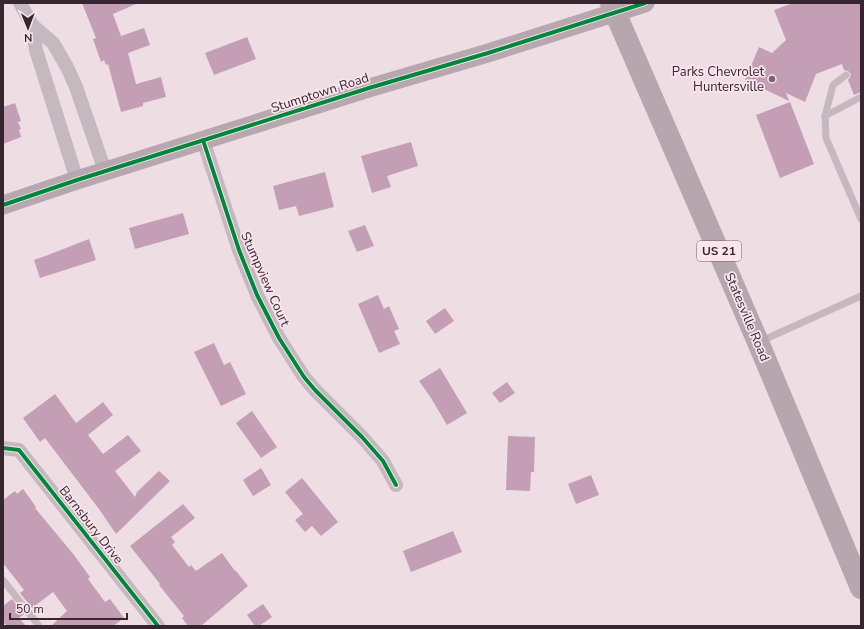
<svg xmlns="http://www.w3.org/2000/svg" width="864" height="629" font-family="'Nunito Sans',sans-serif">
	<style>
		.building { fill: #c39eb5 }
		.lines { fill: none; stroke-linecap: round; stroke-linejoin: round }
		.lane { stroke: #c6b8bf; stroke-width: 7 }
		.street { stroke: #c6b8bf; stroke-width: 14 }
		.secondary { stroke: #b7a8af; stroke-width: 19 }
		.primary { stroke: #b5a7ad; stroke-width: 22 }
		.cycleway-casing { stroke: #fbe5ed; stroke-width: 6 }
		.cycleway { stroke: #00873e; stroke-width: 4 }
		.poi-dot { fill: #77666f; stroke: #fbe5ed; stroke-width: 1.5 }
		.labels { text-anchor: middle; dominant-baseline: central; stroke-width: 3.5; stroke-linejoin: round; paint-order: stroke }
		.shield { fill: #fbe5ed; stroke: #725f69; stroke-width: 1 }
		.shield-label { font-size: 12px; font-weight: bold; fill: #372630 }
		.poi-label { font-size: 13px; fill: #372630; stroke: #fbe5ed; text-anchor: end }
		.street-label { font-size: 13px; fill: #372630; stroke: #fbe5ed }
	</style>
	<rect width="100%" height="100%" fill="#eedee4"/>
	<g class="building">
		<polygon points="82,3 138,3 113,14 121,36 144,28 150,45 128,53 136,84 161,77 166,97 143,103 143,106 121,112 108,64 106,65 104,60 101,62 93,39 96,38"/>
		<polygon points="793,3 861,3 861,92 854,95 848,80 850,77 851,74 848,71 844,70 842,64 816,74 805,102 786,93 789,101 745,80 759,47 772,53 786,40 774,10"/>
		<polygon points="247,37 256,59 214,75 205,53"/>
		<polygon points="790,102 814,164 780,178 756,115"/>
		<polygon points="15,103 21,121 18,122 21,129 19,130 21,137 3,144 3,107"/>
		<polygon points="411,142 418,166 387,176 391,187 372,193 361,156"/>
		<polygon points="325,172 334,207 299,216 296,206 279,210 273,186"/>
		<polygon points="183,213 189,234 135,249 129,228"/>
		<polygon points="365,225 374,246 357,252 348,231"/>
		<polygon points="89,239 96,260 40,278 34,260 48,255"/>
		<polygon points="378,295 384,309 389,306 399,329 394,331 400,344 379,353 358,304"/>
		<polygon points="445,308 454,321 435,334 426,321"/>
		<polygon points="214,343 224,365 230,362 246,394 221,406 194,352"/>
		<polygon points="440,368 467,413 447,425 431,398 419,381"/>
		<polygon points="507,382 515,393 500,403 492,393"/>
		<polygon points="55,394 76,423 103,402 113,415 88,435 103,454 128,435 141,451 115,471 135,497 137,492 159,471 170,481 116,534 99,509 45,438 40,442 23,418"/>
		<polygon points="252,411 277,447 261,458 236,423"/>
		<polygon points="508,436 535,437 534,472 531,472 530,491 506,490"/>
		<polygon points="261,468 271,485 253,496 243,480"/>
		<polygon points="591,475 599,495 576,504 568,484"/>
		<polygon points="302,478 338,522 321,536 312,526 305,532 295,520 303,514 285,492"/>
		<polygon points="23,489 36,507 35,508 74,555 90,577 88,579 105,602 110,599 124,618 113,626 51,626 67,611 53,592 32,608 20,593 24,590 3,563 3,500 15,491 17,494"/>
		<polygon points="183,504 195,518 171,537 175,542 172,545 189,567 191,565 196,571 222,553 235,571 236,571 248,586 201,626 188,626 182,618 184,616 159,585 160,584 130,546"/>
		<polygon points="453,531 462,552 411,572 403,551"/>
		<polygon points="12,599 24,614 19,618 26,626 7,626 3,622 3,606"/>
		<polygon points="263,604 272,617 259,626 255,626 247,615"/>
	</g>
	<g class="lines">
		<g class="lane">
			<polyline points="846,75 833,85 825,116 826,138 861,219"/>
			<polyline points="825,116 861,97"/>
			<polyline points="761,341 861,296"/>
			<polyline points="3,580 39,626"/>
		</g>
		<g class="street">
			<polyline points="20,3 32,25 53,43 67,67 76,87 105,171"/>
			<polyline points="32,25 36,50 77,180"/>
			<polyline points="203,140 239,250 257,295 279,338 304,377 315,390 362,437 383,461 396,485"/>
			<polyline points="3,448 19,450 158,626"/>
		</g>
		<polyline class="secondary" points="3,205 77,180 369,88 488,53 645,3"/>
		<polyline class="primary" points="611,3 758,342 861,588"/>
		<g class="cycleway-casing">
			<g id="cycleway">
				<polyline points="203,140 239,250 257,295 279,338 304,377 315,390 362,437 383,461 396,485"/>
				<polyline points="3,205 77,180 369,88 488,53 645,3"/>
				<polyline points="3,448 19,450 158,626"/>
			</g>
		</g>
		<use href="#cycleway" class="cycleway"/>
	</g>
	<circle class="poi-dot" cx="772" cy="79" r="4"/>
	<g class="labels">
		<rect class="shield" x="697" y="241" width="44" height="20" rx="3"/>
		<g class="shield-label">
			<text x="719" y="251">US 21</text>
		</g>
		<g class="poi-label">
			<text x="764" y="72">Parks Chevrolet<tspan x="764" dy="15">Huntersville</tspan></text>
		</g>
		<g class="street-label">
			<text transform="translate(320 93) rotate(-18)">Stumptown Road</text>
			<text transform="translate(265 279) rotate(66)">Stumpview Court</text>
			<text transform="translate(747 317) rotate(67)">Statesville Road</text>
			<text transform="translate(91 525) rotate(52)">Barnsbury Drive</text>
		</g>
	</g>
	<rect width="864" height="629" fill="none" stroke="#372630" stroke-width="8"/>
	<g transform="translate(28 28) rotate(179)" stroke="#fbe5ed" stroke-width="3" paint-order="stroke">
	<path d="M0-3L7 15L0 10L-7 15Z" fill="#372630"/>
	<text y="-6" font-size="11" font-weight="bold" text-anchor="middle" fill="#372630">N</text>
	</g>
	<path d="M10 613v6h117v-6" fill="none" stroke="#372630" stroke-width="2"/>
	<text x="16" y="613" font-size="12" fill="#372630" stroke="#fbe5ed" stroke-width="3" paint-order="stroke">50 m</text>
</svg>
